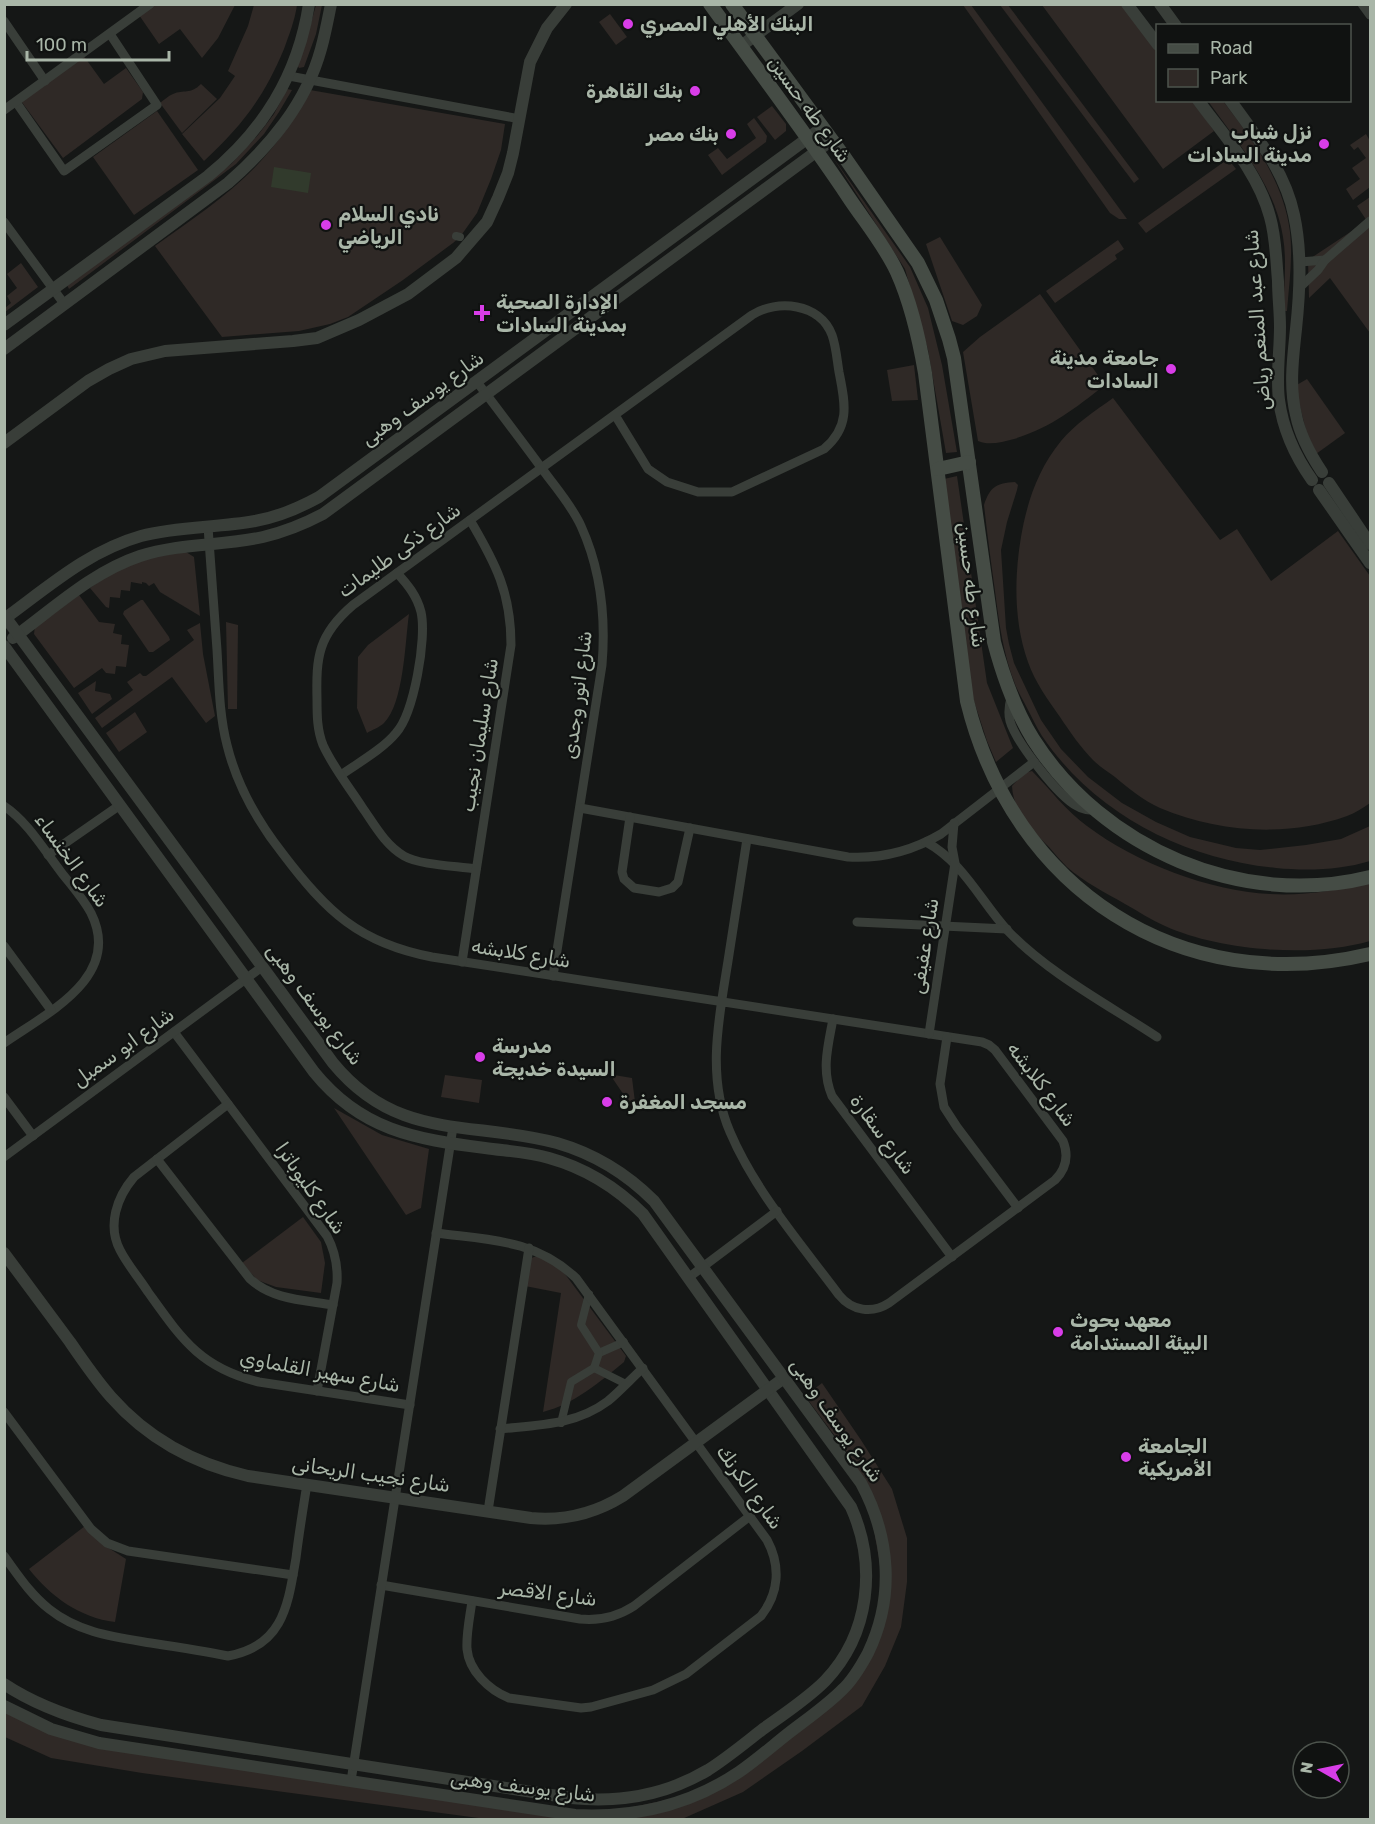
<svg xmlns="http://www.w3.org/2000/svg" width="1375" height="1824" font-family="Rubik,'Noto Sans Arabic',sans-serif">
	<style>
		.green { fill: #2f2926 }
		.water { fill: #313a2c }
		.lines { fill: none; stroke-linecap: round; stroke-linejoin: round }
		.pedestrian { stroke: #393e39; stroke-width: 8 }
		.minor { stroke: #393e39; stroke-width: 9 }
		.tertiary { stroke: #393e39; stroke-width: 12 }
		.secondary { stroke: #454c45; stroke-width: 14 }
		.poi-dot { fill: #d83de8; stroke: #101211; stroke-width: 2 }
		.labels { text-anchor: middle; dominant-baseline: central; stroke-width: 4.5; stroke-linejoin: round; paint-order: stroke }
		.poi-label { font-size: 20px; font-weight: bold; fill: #a9b6a8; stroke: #101211; text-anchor: start }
		.street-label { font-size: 20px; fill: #a9b6a8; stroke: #101211 }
	</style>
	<rect width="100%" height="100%" fill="#151716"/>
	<g class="green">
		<polygon points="153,5 235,5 218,38 202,58 180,29 159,44 139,15"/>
		<path d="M 254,5 L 297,5 C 295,20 289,35 284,49 C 264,97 242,126 204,161 L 182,134 L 220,98 L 235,76 L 228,71 L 248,26 Z"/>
		<polygon points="316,5 322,5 316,34 304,67 299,68 297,65 307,37"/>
		<polygon points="963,5 971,5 1127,219 1119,219 1110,213"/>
		<polygon points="1000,5 1008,5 1139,179 1134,183"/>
		<polygon points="1042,5 1122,5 1157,52 1158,100 1193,101 1214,131 1163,169"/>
		<polygon points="610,14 627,37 616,45 599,22"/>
		<polygon points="83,55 104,84 126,68 143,92 142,99 63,158 21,101"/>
		<path d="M 201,84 L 217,99 L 182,133 L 160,103 C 164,100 168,96 173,94 C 184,89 190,95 201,84 Z"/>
		<polygon points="287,89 292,90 279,112 264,134 236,164 69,289 67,285 231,164 258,135 274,114"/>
		<path d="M 310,90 L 505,124 L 501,150 L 491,179 L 477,213 L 460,237 L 453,243 L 403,280 L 348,317 L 330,324 L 299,331 L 222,337 L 155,246 C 193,218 235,192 266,155 C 284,135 296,113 310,90 Z"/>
		<path d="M 1208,101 L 1223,101 C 1253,140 1284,182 1290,232 C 1293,258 1289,285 1287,311 L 1283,311 C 1284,287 1287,261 1283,237 C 1275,185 1237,142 1208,101 Z"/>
		<polygon points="772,106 786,124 786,131 775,140 757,117"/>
		<polygon points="157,111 198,170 134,215 93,157"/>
		<polygon points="754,118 767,136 766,142 722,175 708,155 718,148 727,159 756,138 747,124"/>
		<polygon points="1366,134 1370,141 1370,187 1353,200 1346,189 1360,179 1352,168 1366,158 1358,147 1354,150 1350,145"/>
		<polygon points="832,156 910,267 928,308 942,365 957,452 946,453 928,350 905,269"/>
		<polygon points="1228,159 1236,169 1146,233 1138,223"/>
		<polygon points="1370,197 1370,333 1330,278 1309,298 1308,260 1367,221 1357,206"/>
		<polygon points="940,237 982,305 977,316 963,325 952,321 926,244"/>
		<polygon points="1118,240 1124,249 1115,255 1117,259 1055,303 1046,291"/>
		<polygon points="21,263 38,287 5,312 5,308 11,303 7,296 17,288 7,274"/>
		<path d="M 1040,294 L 1105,385 C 1074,409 1052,427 1014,439 C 1002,442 989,446 978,441 L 963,352 L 980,337 Z"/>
		<polygon points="914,365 918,400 892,401 887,370"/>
		<polygon points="1307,379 1345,433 1316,454 1309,443 1295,386"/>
		<path d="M 1113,398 L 1220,540 L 1237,529 L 1271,581 L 1338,531 L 1370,576 L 1370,803 C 1363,808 1355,813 1347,816 C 1286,838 1218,832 1160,808 C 1144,801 1128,788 1115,777 C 1108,772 1100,767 1093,760 C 1081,748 1070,732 1060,717 C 1048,700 1035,682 1028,662 C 1014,623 1014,578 1021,537 C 1027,502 1038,469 1061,441 C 1075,424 1095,411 1113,398 Z"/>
		<polygon points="957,476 987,683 1013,748 996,762 987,741 971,692 944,479"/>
		<path d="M 1015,482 L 1018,485 L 1017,490 L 1007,522 L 1001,550 L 1006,628 L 1009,644 L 1014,663 L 1041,720 L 1061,749 L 1088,777 L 1122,803 L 1156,822 L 1190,837 L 1236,848 L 1260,850 L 1306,845 L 1341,839 L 1370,826 L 1370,861 C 1341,870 1307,871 1276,868 C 1184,859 1095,814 1042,736 C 1036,727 1032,717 1027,708 C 1023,700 1018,692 1015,684 C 1003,654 999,622 995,591 C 991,562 987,533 984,505 C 990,487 996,483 1015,482 Z"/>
		<polygon points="186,552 194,557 200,616 160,592 154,583 149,586 146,583 142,582 142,584 131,582 130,591 121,590 120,598 110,597 109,608 106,607 90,588 114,571 148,557"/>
		<polygon points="79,595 99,622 115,624 113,633 122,635 121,644 129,645 126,667 116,666 115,674 106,673 102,668 74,688 34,634 35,626"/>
		<polygon points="141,600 143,600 169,637 170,640 153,652 149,652 123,614 124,611"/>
		<path d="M 409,614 C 405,642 404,703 384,723 C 380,727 372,730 367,733 L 357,708 L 358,657 L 368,645 Z"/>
		<polygon points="226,622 238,625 237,709 228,709"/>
		<polygon points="200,623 203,654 215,716 206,723 172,677 102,728 95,718 133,690 127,682 140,673 143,676 146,676 194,640 187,630"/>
		<polygon points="96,681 95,691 110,694 112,699 92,714 78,693"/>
		<polygon points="135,712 147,732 119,752 106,733"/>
		<path d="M 1032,771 C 1050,789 1066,811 1087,826 C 1136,863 1209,891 1270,894 C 1304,896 1337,890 1370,883 L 1370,941 C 1312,958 1220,951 1165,926 C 1151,920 1138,911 1125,904 C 1106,893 1084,882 1067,867 C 1061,861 1055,854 1049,847 C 1032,830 1013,811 1012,786 L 1024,773 Z"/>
		<polygon points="445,1075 482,1080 479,1103 441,1097"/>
		<polygon points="614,1075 632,1078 636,1110 634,1110 613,1079"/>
		<polygon points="334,1108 382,1135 429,1149 421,1208 406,1215"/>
		<polygon points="303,1217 321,1242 325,1263 321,1293 276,1287 257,1280 242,1263"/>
		<path d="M 540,1255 L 562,1270 L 626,1356 L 624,1362 C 600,1382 574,1404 543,1412 L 561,1293 L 525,1286 L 531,1258 Z"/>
		<polygon points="822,1383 861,1440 892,1489 907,1538 907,1582 901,1627 885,1666 862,1706 802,1751 743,1792 682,1819 486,1819 142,1773 51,1758 5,1737 4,1708 69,1734 586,1817 694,1794 739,1766 827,1703 863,1657 885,1593 866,1485 852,1459 805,1396"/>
		<path d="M 85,1526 L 107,1547 L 126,1559 L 115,1622 C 80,1618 50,1596 29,1569 Z"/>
	</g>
	<polygon class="water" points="274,167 311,173 308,193 271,187"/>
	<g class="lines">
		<g class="pedestrian">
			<polyline points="456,236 460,237"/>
			<polyline points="599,1353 624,1342"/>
			<polyline points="594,1368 626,1384"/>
			<polyline points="561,1423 571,1382 594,1368 599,1353 581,1325 589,1294"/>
		</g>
		<g class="minor">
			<polyline points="1362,4 1370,15"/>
			<polyline points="4,21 45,81"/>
			<polyline points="289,76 520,119"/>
			<polyline points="16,102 64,171 157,105 110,34"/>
			<polyline points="4,110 150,4"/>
			<polyline points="4,222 65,305"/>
			<polyline points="1300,262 1325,260"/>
			<polyline points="1298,289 1318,270 1325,260 1370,221"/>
			<path d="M 477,382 C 499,411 521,440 543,470 C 556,488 572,506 581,526 C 601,570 606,617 602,665 L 553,976"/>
			<path d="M 208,527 C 211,568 214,609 217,650 C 219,682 219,714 227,745 C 237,786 257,821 283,854 C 326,911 359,943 432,957 C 615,985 798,1014 982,1042 L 989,1045 L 995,1050 L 1063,1141 C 1069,1156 1066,1169 1055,1180 L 889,1303 C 872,1314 852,1311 839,1295 C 801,1244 755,1191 730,1132 C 706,1076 719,1018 728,961 C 734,920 741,880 747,839"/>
			<path d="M 1011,698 C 1009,705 1008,713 1010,721 C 1016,742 1058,796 1077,806 C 1083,810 1089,810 1095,810"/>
			<path d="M 341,775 C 358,763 383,749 396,733 C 414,713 427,638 421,612 C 417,596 408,585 397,573"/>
			<path d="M 4,806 C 28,822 44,850 61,872 C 71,885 83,898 91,913 C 123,977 47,1013 4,1043"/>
			<path d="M 580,808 L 848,857 C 882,859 912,851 941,834 L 1034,762"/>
			<polyline points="630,817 622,872 624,879 634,888 659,892 672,888 678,882 690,828"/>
			<path d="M 926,842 C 963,862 980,900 1007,930 C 1048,973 1107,1004 1157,1037"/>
			<polyline points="48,855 120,805"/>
			<path d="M 476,869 C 457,866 419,865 404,856 C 385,845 374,824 362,807 C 349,787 333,767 323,745 C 317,730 317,715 317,699 C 316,657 318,635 353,605 L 752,315 C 777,299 820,303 832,335 C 836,346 837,360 839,372 C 845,403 851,426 824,449 L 732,492 L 698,492 L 667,482 L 648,469 L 615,415"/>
			<polyline points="857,922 1007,929"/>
			<polyline points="4,946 51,1010"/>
			<path d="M 462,962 L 511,645 C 511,593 496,564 470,520"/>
			<path d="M 833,1019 C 828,1046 821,1070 832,1096 L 952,1257"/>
			<path d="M 174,1032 L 327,1236 C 335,1251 338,1266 337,1283 L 317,1391"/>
			<polyline points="929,1034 955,863 952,847 954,823"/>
			<polyline points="947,1037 940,1084 944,1107 957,1127 1018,1208"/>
			<polyline points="4,1097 33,1136"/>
			<path d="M 228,1104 L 134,1177 C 117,1197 107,1225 120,1250 C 127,1264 139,1278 148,1292 C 181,1338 200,1368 259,1382 L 410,1405"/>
			<polyline points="4,1157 262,967"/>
			<path d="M 157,1159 L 250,1279 C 273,1300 304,1300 333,1305"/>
			<path d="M 436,1233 C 489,1240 535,1239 576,1278 L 767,1540 C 781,1566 779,1593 761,1616 L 686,1674 L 653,1690 L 591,1707 L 581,1708 L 509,1698 C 489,1690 469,1671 467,1649 C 466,1634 470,1616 472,1601"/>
			<polyline points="688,1278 777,1211"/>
			<polyline points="4,1412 91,1529 107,1543 128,1551 293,1575"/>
			<path d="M 500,1429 C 539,1425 576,1425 608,1401 C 620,1391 631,1379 643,1368"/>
			<polyline points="488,1511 529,1248"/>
			<path d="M 4,1556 C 18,1575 30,1594 49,1609 C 79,1633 115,1637 151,1643 C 177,1647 203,1651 228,1656 C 284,1646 288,1604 296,1558 C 299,1533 303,1509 307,1484"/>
			<path d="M 381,1585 L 580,1619 C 600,1621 617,1617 634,1606 L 750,1516"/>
			<polyline points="351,1781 453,1127"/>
		</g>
		<g class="tertiary">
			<polyline points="1127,4 1158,45"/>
			<polyline points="1160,4 1176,26"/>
			<polyline points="741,46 798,4"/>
			<path d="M 1198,100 C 1225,137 1258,172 1270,217 C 1276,238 1276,259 1278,281 C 1278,296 1280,311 1280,327 C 1280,351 1276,376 1279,400 C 1283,430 1295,456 1312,480"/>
			<path d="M 1230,100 C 1256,136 1285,171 1294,215 C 1302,252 1300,291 1296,329 C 1293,358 1289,386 1296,415 C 1300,436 1310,454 1322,472"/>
			<path d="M 4,325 L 208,176 C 263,131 298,76 309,4"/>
			<path d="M 4,349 L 228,183 C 269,147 306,104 321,49 C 325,35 328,19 331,4"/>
			<polyline points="4,443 88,381 109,369 131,359 165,351 293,341 317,338 359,320 408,294 456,258 487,222 498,198 508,173 513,153 530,62 547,28 566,4"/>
			<polyline points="1329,483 1370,544"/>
			<polyline points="1319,490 1370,563"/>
			<path d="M 4,619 C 48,587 88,551 141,536 C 178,526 217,528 255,521 C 278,517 299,508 319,497 L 823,127"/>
			<path d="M 13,638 C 53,609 92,572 140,556 C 180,543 223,546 263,537 C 284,532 304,524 323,514 L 832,140"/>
			<path d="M 4,646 L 314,1072 C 361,1130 414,1139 485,1148 C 506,1151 528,1152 549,1158 C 585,1168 616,1187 643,1214 L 851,1507 C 877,1565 870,1634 825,1681 C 807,1699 784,1714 763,1729 C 745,1743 727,1758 708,1770 C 666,1795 619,1803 571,1798 L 101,1725 C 67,1716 34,1704 4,1684"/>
			<path d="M 4,1253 C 26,1283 48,1312 70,1342 C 83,1361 96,1380 111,1397 C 148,1439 195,1464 248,1476 L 531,1518 C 564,1521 594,1514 623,1496 L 784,1378"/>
			<path d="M 4,1706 L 51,1729 L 99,1743 L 575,1815 C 633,1818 690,1805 739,1772 C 755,1761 770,1748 785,1736 C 804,1721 825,1707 842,1690 C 853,1680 861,1666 868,1653 C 895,1597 890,1537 861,1483 L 654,1201 C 627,1174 595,1154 557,1143 C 470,1120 398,1142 333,1063 L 6,618"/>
		</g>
		<g class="secondary">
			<path d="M 710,4 C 757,69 805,132 849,198 C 865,222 885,246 897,272 C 911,303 919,338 925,373 L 967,701 C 1013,889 1180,999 1370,954"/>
			<path d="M 732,4 L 845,158 L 918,263 L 936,300 L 949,339 L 954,358 L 994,642 C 1003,676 1014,708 1033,739 C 1103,849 1242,909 1370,877"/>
			<polyline points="938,469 969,462"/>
		</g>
	</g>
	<g class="poi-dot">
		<circle cx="628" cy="24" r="6"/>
		<circle cx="695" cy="91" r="6"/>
		<circle cx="731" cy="134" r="6"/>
		<circle cx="1324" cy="144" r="6"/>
		<circle cx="326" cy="225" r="6"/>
		<path d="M479 304h6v6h6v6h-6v6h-6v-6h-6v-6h6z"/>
		<circle cx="1171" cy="369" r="6"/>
		<circle cx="480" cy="1057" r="6"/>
		<circle cx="607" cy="1102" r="6"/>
		<circle cx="1058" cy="1332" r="6"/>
		<circle cx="1126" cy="1457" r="6"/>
	</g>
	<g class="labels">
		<g class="poi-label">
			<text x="640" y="24">البنك الأهلي المصري</text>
			<text x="683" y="91" text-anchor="end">بنك القاهرة</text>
			<text x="1312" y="132" text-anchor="end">نزل شباب<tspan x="1312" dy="23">مدينة السادات</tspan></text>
			<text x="719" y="134" text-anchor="end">بنك مصر</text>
			<text x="338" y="214">نادي السلام<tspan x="338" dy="23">الرياضي</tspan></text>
			<text x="496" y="302">الإدارة الصحية<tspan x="496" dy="23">بمدينة السادات</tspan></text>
			<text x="1159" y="358" text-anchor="end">جامعة مدينة<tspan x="1159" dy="23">السادات</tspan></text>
			<text x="492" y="1046">مدرسة<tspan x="492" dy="23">السيدة خديجة</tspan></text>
			<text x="619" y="1102">مسجد المغفرة</text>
			<text x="1070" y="1320">معهد بحوث<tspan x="1070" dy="23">البيئة المستدامة</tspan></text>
			<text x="1138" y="1446">الجامعة<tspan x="1138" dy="23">الأمريكية</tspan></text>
		</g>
		<g class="street-label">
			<text transform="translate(810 109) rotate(54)">شارع طه حسين</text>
			<text transform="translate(1257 320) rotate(-94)">شارع عبد المنعم رياض</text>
			<text transform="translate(422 398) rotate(-36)">شارع يوسف وهبى</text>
			<text transform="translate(399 550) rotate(-36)">شارع ذكى طليمات</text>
			<text transform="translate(972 585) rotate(83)">شارع طه حسين</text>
			<text transform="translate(577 695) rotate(-83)">شارع انور وجدى</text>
			<text transform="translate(479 735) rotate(-81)">شارع سليمان نجيب</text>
			<text transform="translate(72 860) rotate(54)">شارع الخنساء</text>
			<text transform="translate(924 946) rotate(-81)">شارع عفيفى</text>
			<text transform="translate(521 953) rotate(9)">شارع كلابشه</text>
			<text transform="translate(315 1004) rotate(53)">شارع يوسف وهبى</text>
			<text transform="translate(123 1047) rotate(-36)">شارع ابو سمبل</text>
			<text transform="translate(1042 1084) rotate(53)">شارع كلابشه</text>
			<text transform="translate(883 1134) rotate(53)">شارع سقارة</text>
			<text transform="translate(311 1188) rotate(55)">شارع كليوباترا</text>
			<text transform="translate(320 1371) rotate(10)">شارع سهير القلماوي</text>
			<text transform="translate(837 1420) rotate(55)">شارع يوسف وهبى</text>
			<text transform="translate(371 1474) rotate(8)">شارع نجيب الريحانى</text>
			<text transform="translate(750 1487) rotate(54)">شارع الكرنك</text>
			<text transform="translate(548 1593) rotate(7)">شارع الاقصر</text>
			<text transform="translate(523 1786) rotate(7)">شارع يوسف وهبى</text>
		</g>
	</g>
	<rect width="1375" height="1824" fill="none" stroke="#a9b6a8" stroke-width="12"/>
	<rect x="1156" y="24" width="195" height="78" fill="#101211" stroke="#4d544d" stroke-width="1.5"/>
	<rect x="1168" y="44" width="30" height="9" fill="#454c45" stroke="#4d544d" stroke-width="1.5"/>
	<text x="1210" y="54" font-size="18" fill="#a9b6a8">Road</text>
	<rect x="1168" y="69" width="30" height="18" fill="#2f2926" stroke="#4d544d" stroke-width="1.5"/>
	<text x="1210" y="84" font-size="18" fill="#a9b6a8">Park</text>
	<g transform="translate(1321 1770) rotate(279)"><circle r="28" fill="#101211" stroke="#4d544d" stroke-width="1.5"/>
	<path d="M0-4.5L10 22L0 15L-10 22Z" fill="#d83de8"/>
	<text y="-9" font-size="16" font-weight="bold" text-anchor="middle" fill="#a9b6a8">N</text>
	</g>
	<path d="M27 51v9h142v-9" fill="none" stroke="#a9b6a8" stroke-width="3"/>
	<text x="36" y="51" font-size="18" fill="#a9b6a8" stroke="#101211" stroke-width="4.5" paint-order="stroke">100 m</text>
</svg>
